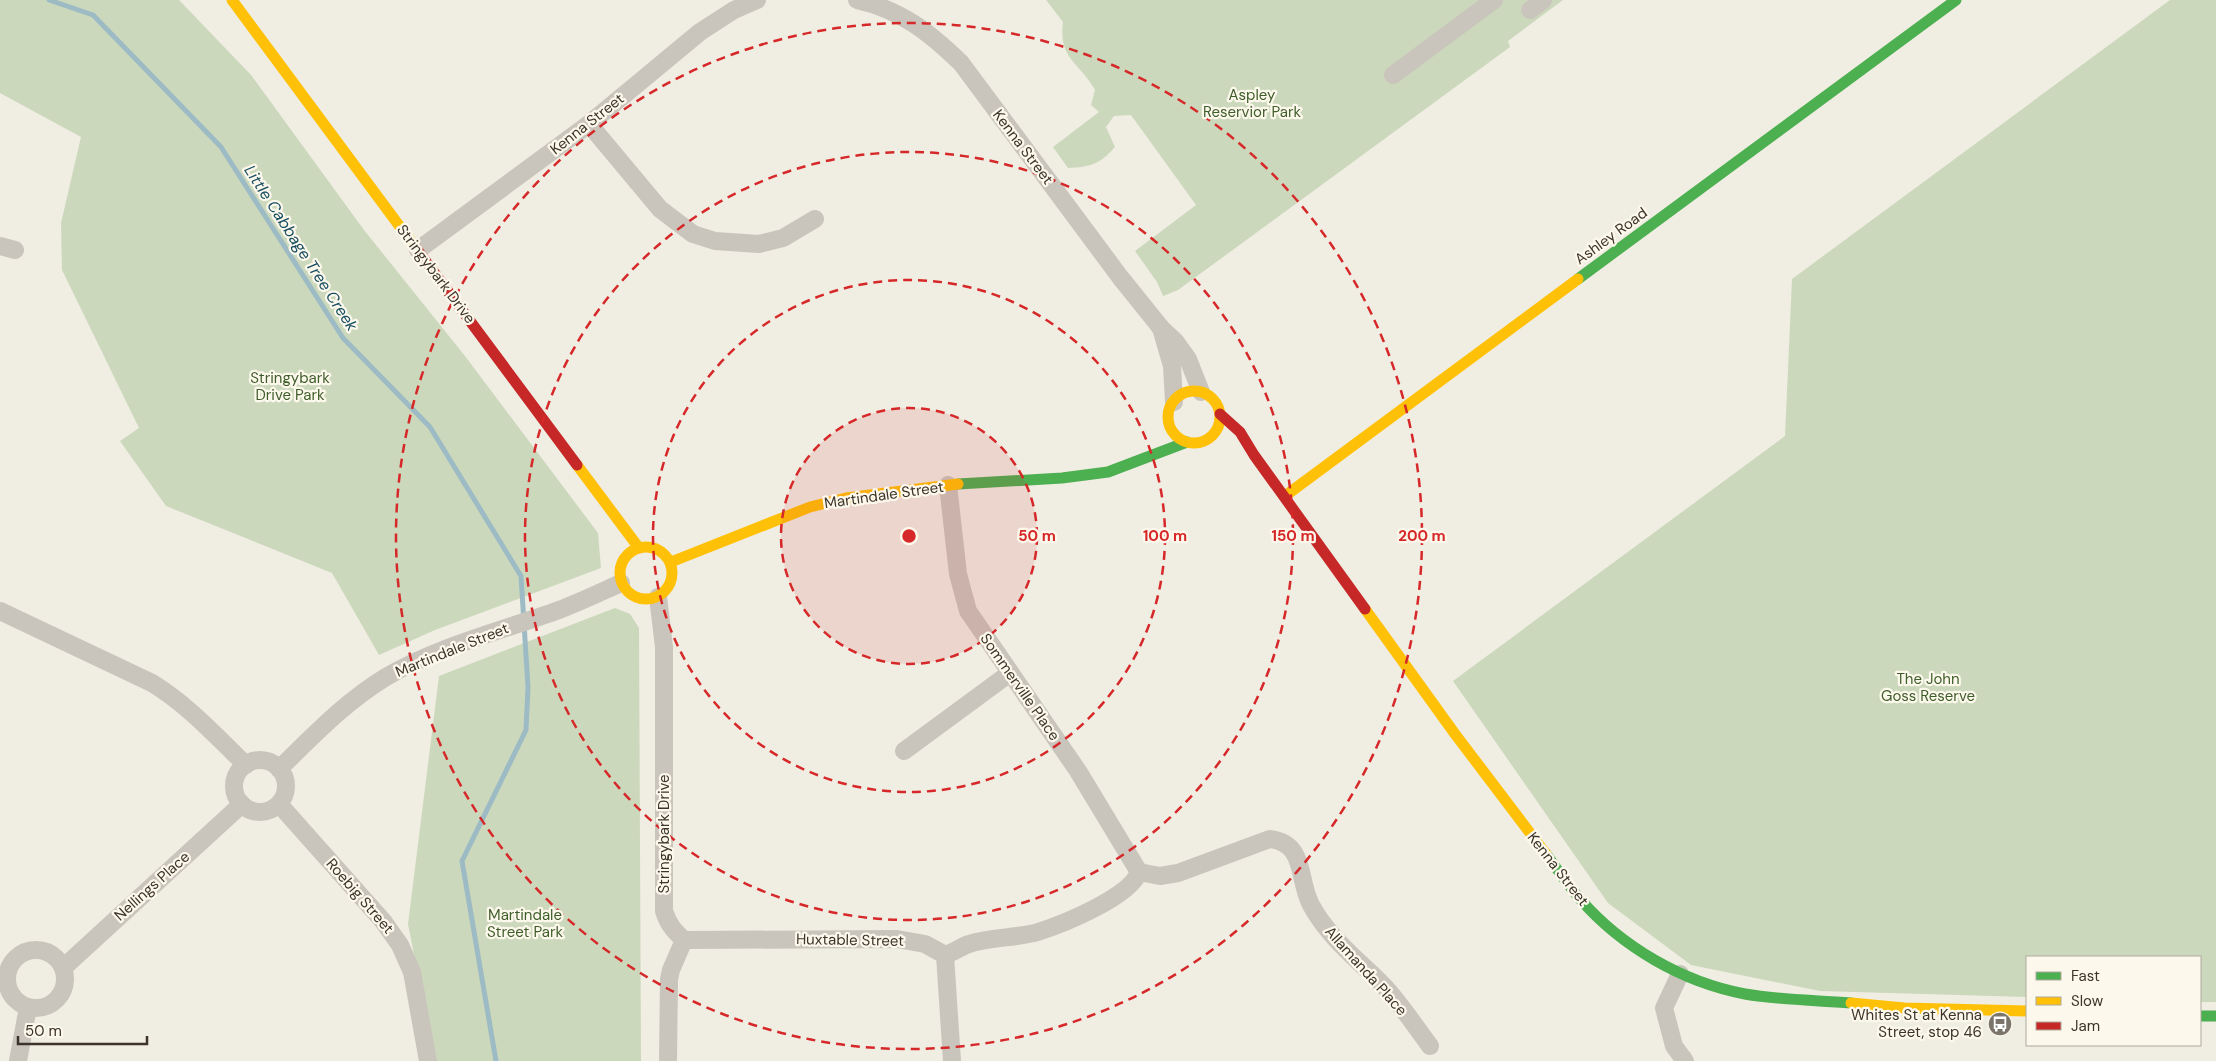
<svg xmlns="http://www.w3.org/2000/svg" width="2216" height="1061" font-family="'DM Sans',sans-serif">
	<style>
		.green { fill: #ccd8bc }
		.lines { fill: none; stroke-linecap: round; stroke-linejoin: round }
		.stream { stroke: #9dbbc4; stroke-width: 5 }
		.street { stroke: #cac5bc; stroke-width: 18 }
		.fast { stroke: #4caf50; stroke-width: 11 }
		.slow { stroke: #ffc107; stroke-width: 11 }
		.jam { stroke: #c62828; stroke-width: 11 }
		.ring { fill: none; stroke: #d62828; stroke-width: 2.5; stroke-dasharray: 9 6 }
		.labels { text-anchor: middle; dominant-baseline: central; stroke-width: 4.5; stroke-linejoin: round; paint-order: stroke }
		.park-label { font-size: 15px; fill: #3f5d2a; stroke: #fcf8ec }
		.street-label { font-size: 15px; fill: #3c3329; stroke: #fcf8ec }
		.poi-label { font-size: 15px; fill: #3c3329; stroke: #fcf8ec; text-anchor: end }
		.water-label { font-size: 16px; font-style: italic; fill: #194e63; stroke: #fcf8ec }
		.centre { fill: #d62828; stroke: #fcf8ec; stroke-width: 2.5 }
		.ring-label { font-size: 15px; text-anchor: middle; font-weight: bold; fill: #d62828; stroke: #fcf8ec; stroke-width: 4.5; stroke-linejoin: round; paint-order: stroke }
	</style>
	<rect width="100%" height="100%" fill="#f0ede3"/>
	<g class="green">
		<polygon points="0,0 179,0 251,75 364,230 465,356 598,533 601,568 435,630 379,655 332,573 166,506 120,441 139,428 62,270 61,223 81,137 0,93"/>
		<path d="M 1046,0 L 1563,0 L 1508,41 L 1510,47 L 1178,290 L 1163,296 L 1157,282 L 1135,251 L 1196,205 L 1131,115 L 1114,116 L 1106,127 L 1115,147 C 1100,164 1091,167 1068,168 L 1053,147 L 1099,112 L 1091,105 L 1095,90 C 1080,63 1058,59 1063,22 Z"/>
		<polygon points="2170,0 2216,0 2216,1002 2200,1002 2200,957 2027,957 2027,997 1820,991 1691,965 1608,903 1453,681 1785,436 1792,279"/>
		<polygon points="615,608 630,614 639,628 641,1061 435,1061 408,924 439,676"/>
	</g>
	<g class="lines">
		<polyline class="stream" points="49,0 93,15 221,147 343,338 430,427 521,576 528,687 526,730 462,861 496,1061"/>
		<g class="street">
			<path d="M 857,0 C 901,10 929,32 961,63 L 1120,277 L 1161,328 L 1175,341 L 1188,359 L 1201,392"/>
			<polyline points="1530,10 1543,0"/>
			<polyline points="1393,75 1494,0"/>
			<polyline points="589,124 660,209 693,234 715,241 759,244 783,238 815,219"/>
			<polyline points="0,246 15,250"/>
			<polyline points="418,250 589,124 700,32 734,10 757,0"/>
			<polyline points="1161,328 1172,366 1174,402"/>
			<polyline points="948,485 958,574 968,611 1078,771 1139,872"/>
			<path d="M 658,597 L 664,647 L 664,911 C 668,924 674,931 684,940 L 671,970 L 669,979 L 668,1061"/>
			<path d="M 0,611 L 152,683 C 188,705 216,736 246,765"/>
			<polyline points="904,751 1010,673"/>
			<circle cx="260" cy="786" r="26"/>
			<path d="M 279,769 C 313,736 345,702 386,677 C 439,646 501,631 559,610 C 580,602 601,592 621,583"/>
			<polyline points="279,804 383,921 400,945 412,972 428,1061"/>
			<path d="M 1139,872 L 1160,876 L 1178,873 L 1270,839 C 1307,844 1297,879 1311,905 C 1329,938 1357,959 1383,985 C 1400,1003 1415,1026 1430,1046"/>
			<path d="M 684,940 L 897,939 L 925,944 L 945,955 C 955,952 962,946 969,944 C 990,937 1018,938 1038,932 C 1063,924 1130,897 1139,872"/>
			<circle cx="36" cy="979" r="29"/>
			<polyline points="945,955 952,1061"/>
			<polyline points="63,968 242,804"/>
			<polyline points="1680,974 1664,1008 1674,1046 1685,1061"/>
			<polyline points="18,1061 28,1007"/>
		</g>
		<g class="fast">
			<polyline points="1578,279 1956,0"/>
			<polyline points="958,484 1062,478 1108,472 1187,442"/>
			<path d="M 1546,854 C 1557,869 1568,885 1580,899 C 1622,947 1682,982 1745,994 C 1779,1000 1816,1000 1851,1003"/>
			<polyline points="2200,1016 2216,1016"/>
		</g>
		<g class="slow">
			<polyline points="232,0 415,247"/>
			<circle cx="1194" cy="417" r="26"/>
			<polyline points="577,465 639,548"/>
			<polyline points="1285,496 1578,279"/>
			<circle cx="646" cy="573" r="26"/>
			<polyline points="671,562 810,507 846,498 958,484"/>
			<polyline points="1365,609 1455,734 1546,854"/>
			<polyline points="1851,1003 1904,1008 2027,1011"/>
		</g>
		<g class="jam">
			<polyline points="415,247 577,465"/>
			<polyline points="1220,414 1240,432 1254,455 1365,609"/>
		</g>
	</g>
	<circle cx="909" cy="536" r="128" fill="#d62828" fill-opacity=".12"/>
	<g class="ring">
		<circle cx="909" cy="536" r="128"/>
		<circle cx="909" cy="536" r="256"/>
		<circle cx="909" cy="536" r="384"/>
		<circle cx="909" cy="536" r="513"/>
	</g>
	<defs>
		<g id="bus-disc" transform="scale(1.25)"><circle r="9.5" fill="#7b746a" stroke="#fcf8ec"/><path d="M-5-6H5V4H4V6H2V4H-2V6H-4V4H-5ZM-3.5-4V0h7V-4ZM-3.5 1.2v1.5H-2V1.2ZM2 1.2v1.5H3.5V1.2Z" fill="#fff"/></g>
	</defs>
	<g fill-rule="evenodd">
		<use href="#bus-disc" x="2000" y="1024"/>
	</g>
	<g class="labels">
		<g class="park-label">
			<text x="1252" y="95">Aspley<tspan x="1252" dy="17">Reservior Park</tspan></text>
			<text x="290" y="378">Stringybark<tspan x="290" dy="17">Drive Park</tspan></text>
			<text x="1928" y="679">The John<tspan x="1928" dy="17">Goss Reserve</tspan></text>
			<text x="525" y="915">Martindale<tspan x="525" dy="17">Street Park</tspan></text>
		</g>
		<g class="street-label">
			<text transform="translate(587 124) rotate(-38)">Kenna Street</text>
			<text transform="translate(1023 147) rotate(53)">Kenna Street</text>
			<text transform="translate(1611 236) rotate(-36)">Ashley Road</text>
			<text transform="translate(436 274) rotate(53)">Stringybark Drive</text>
			<text transform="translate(884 495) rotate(-8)">Martindale Street</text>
			<text transform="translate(452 650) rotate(-22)">Martindale Street</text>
			<text transform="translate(1020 687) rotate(55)">Sommerville Place</text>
			<text transform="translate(664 834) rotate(-90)">Stringybark Drive</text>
			<text transform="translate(1558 869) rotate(52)">Kenna Street</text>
			<text transform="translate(152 886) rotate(-42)">Nellings Place</text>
			<text transform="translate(360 896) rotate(49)">Roebig Street</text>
			<text transform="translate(850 940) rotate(1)">Huxtable Street</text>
			<text transform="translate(1366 971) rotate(48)">Allamanda Place</text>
		</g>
		<g class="poi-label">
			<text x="1982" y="1015">Whites St at Kenna<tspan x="1982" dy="17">Street, stop 46</tspan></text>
		</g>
		<g class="water-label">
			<text transform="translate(301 248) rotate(57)">Little Cabbage Tree Creek</text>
		</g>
	</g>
	<circle cx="909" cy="536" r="8" class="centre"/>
	<g class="ring-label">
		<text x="1037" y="541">50 m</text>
		<text x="1165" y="541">100 m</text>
		<text x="1293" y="541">150 m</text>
		<text x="1422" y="541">200 m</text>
	</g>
	<rect x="2026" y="956" width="175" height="90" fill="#fcf8ec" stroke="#afa99e"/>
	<rect x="2036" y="972" width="25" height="8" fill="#4caf50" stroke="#afa99e"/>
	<text x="2071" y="981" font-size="15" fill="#3c3329">Fast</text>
	<rect x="2036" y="997" width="25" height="8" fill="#ffc107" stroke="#afa99e"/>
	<text x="2071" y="1006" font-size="15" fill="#3c3329">Slow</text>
	<rect x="2036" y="1022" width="25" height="8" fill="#c62828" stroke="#afa99e"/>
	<text x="2071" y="1031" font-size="15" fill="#3c3329">Jam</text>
	<path d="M18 1036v8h129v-8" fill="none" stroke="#3c3329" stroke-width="2.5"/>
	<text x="25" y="1036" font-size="15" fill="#3c3329" stroke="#fcf8ec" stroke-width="4" paint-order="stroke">50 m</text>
</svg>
